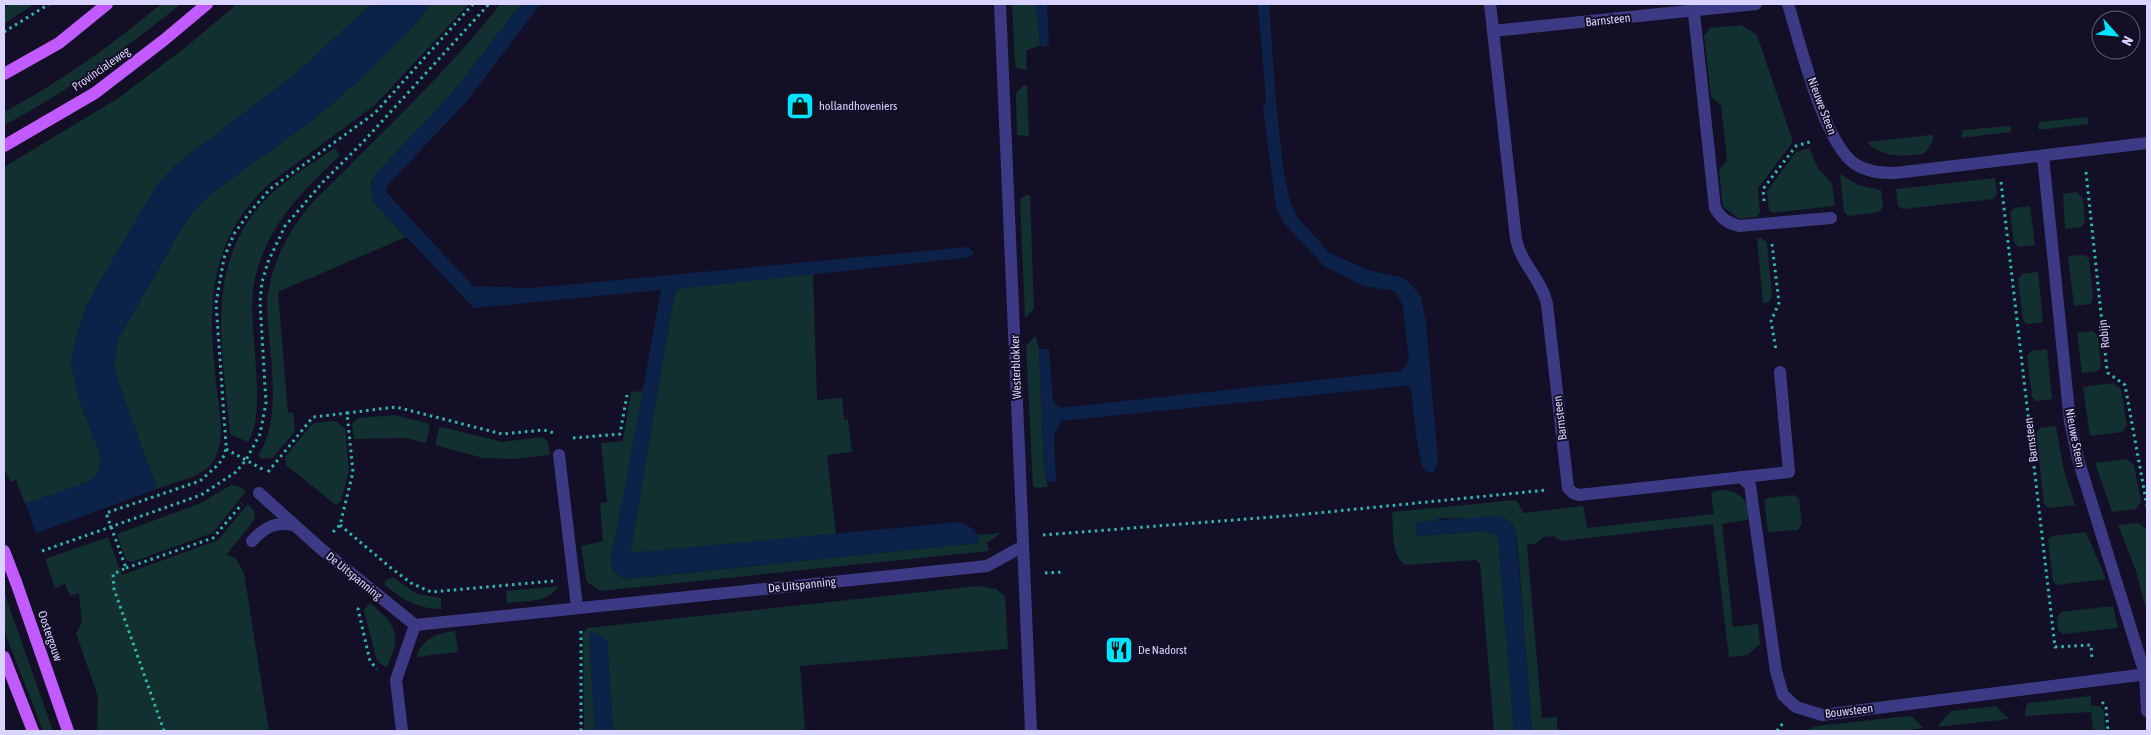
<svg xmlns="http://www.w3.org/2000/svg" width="2151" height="735" font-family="'Asap Condensed',sans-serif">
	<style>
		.green { fill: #12302f }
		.water { fill: #0c2248 }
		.pier { fill: #130f26 }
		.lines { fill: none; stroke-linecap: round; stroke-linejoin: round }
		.path { stroke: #2fb8b0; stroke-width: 3; stroke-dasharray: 2.5 4; stroke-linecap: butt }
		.minor { stroke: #3d3a85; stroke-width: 12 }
		.major { stroke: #c25bff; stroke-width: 12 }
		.major-bridge { stroke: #c25bff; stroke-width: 12 }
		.labels { text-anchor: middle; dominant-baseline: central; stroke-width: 4; stroke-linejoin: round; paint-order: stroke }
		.street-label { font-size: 12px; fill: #d9d4ff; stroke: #130f26 }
		.poi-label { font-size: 12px; fill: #d9d4ff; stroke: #130f26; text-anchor: start }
	</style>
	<rect width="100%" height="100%" fill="#130f26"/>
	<g class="green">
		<polygon points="10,4 34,4 4,24 4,8"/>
		<path d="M 161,4 L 181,4 C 124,49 68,92 4,125 L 4,112 C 60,82 112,45 161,4 Z"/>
		<polygon points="237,4 372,4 294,75 173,167 100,281 85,309 77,333 71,362 79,399 99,452 101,462 99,471 93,478 85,483 25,504 16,480 11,482 4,470 4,167 117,99 186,47"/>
		<path d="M 431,4 L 469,4 L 375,105 L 270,183 C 194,253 211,334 221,425 C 221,478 195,474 157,489 L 117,379 L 114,366 L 118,339 L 183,226 L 197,207 L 213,192 L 313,120 L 364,76 L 412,28 Z"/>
		<path d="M 500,4 L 521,4 L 454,91 L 376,174 L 371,183 L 373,202 L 406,237 L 278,292 L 288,413 L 293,412 L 295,431 L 273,458 L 262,459 L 258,456 C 285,415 267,349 267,302 C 270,272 281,246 298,221 C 313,198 337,180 355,160 C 405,110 457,60 500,4 Z"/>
		<polygon points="1012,4 1036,4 1040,45 1026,51 1027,70 1017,68 1015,64"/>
		<polygon points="1741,25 1757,35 1793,142 1758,188 1760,212 1757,217 1739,219 1723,207 1719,170 1727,160 1721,105 1711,97 1704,36 1710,28"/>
		<polygon points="1027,85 1029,136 1017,135 1016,93 1023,86"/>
		<polygon points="2085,117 2088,118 2088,124 2039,130 2038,125 2040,122"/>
		<polygon points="2008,126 2011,127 2011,132 1961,138 1963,130"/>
		<path d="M 1930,135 L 1933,136 L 1933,141 L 1924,154 C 1902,156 1884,159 1867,142 Z"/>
		<path d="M 335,148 L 340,155 C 300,194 266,226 254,283 C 246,325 269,410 248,442 L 230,434 C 223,348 201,263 270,195 C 289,177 313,163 335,148 Z"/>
		<polygon points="1809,148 1818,168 1832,184 1835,204 1833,206 1772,213 1769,211 1767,191 1796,152"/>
		<polygon points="1840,174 1858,185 1881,190 1883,207 1879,212 1849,216 1844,212"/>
		<polygon points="1995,178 1997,194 1993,199 1903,209 1898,206 1896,189"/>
		<polygon points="2077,192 2083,199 2085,222 2081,227 2065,229 2063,194"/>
		<polygon points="1026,195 1030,195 1034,309 1025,318 1020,199"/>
		<polygon points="2030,206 2035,245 2019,247 2014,243 2010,213 2015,208"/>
		<polygon points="1761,238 1767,243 1772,296 1769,302 1763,303 1757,239"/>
		<polygon points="2084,255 2089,258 2093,299 2090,304 2074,306 2068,256"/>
		<polygon points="2038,272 2043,322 2027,324 2023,320 2018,279 2022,274"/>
		<polygon points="813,274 817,400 842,398 844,420 848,419 852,452 827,455 836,534 630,553 675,291 684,288"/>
		<polygon points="2093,331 2098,335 2101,367 2098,371 2082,373 2077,333"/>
		<polygon points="1034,337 1036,337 1039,349 1044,470 1048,487 1037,488 1033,486 1026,346"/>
		<polygon points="2047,349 2052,399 2036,401 2032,397 2027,356 2031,351"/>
		<polygon points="2113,383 2121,389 2127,425 2122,432 2090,436 2083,387"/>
		<polygon points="643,391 617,530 610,560 613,572 626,579 978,543 979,535 1001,533 987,543 989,551 600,591 587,582 586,579 581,546 603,541 600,503 607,502 601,443 623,441 631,392"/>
		<polygon points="395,415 427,423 430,425 426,443 405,438 354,439 352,424 358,418"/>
		<polygon points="335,421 345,428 349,471 341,501 336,505 286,465 285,457 313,423"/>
		<polygon points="2056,426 2064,471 2075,505 2049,508 2044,504 2036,433 2040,428"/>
		<polygon points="442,427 503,442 542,437 548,442 550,455 513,459 483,458 435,445 439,428"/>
		<polygon points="2127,459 2134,465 2141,502 2136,509 2112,512 2095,463"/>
		<polygon points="231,485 238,486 246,491 213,533 132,562 126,560 117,534 201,503"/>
		<path d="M 1725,490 C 1739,491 1755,505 1747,520 L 1722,524 L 1733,627 L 1758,624 L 1760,644 L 1748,655 L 1729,657 L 1713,524 L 1561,541 L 1554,536 L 1543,537 L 1537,543 L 1527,545 L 1542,718 L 1557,717 L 1557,731 L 1532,731 L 1517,538 C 1516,530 1513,524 1506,519 L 1436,518 L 1436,520 L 1416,523 L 1417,536 L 1487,531 L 1495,534 L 1498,537 L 1514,731 L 1494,731 L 1480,564 L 1476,560 L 1406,565 C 1390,556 1394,528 1392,512 L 1516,500 L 1524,513 L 1582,506 L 1584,508 L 1587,528 L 1714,514 L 1711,494 L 1714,491 Z"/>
		<polygon points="1794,495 1799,499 1802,524 1798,530 1768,532 1764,500 1768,498"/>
		<polygon points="248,504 254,511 255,519 227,554 236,559 244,573 269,731 97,731 98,697 76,633 82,622 79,593 70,596 65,584 55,588 45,559 108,537 122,575 218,540"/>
		<polygon points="2138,523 2146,529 2147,538 2147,612 2136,571 2118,525"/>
		<polygon points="2086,532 2106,579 2057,585 2053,581 2048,540 2052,536"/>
		<path d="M 394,578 L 417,594 L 441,598 L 441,609 C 418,609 401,599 384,584 L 387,579 Z"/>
		<path d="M 559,586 C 548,603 526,601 507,603 L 506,591 Z"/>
		<polygon points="978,586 996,589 1005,596 1008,649 800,666 805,731 613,731 607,640 589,635 595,731 584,731 583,634 587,628"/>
		<polygon points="4,592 53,731 43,731 4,630"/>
		<path d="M 370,603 C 384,615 400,627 394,649 C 393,655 389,661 387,667 L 380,664 L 376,658 L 364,610 Z"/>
		<polygon points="2113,606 2118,628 2063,634 2058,630 2057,617 2061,612"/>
		<path d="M 455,631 L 458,652 L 416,657 C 422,639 437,633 455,631 Z"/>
		<polygon points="2091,696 2091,706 2100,706 2104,711 2105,731 2093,731 2091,712 2025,716 2026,706 2029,703"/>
		<polygon points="1996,706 2009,719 1937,727 1951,711"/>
		<polygon points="1909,716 1914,718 1923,728 1900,731 1805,731 1816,726"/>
	</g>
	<g class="water">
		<polygon points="372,4 431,4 412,28 364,76 313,120 213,192 197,207 183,226 118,339 114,366 117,379 157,489 4,545 25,504 85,483 93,478 99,471 101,462 99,452 79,399 71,362 77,333 85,309 100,281 156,186 173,167 294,75"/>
		<path d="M 521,4 L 541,4 L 466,102 L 387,186 L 386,192 L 473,286 L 532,288 L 968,247 L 974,253 L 971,256 L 964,258 L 684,288 L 675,291 L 630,553 L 960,522 L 970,527 L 979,535 L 978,543 L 625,579 L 613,572 L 610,560 L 617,530 L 661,290 L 474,308 L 373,202 C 370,191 371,184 376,174 L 454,91 Z"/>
		<polygon points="1036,4 1047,4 1049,44 1046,47 1041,46 1040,44"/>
		<polygon points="1258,4 1269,4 1276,102 1284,174 1290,201 1297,217 1330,253 1368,270 1400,277 1409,282 1421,297 1426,322 1438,462 1434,472 1429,473 1423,469 1417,442 1411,389 1407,386 1403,386 1061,421 1054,436 1056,482 1048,482 1044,470 1039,349 1049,349 1053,401 1061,408 1401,371 1409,362 1403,306 1395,291 1363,286 1324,266 1284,223 1276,207 1263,109 1266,99"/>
		<polygon points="1497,516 1511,522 1516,534 1532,731 1514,731 1498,537 1491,532 1487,531 1417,536 1416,522 1435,521 1436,518 1440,518 1441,520"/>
		<polygon points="592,632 604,637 607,640 613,731 595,731 589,635"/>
	</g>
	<polygon class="pier" points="25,502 37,535 4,547 4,509"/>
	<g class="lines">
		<g class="path">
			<polyline points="4,32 49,4"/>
			<polyline points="2086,172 2107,370 2108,373 2125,385 2147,506"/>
			<polyline points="2001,182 2055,647 2091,645 2092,659"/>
			<polyline points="1764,201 1763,189 1796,146 1813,141"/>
			<polyline points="1772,244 1779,303 1771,321 1776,350"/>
			<polyline points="573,438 620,434 627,395"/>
			<polyline points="226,449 264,470"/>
			<polyline points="268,472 313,417 347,413"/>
			<polyline points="340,525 391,568 411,583 431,592 553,581"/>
			<polyline points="333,532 340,525 353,472 347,413 396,407 502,434 544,430 554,433"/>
			<polyline points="1043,535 1297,515 1547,490"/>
			<polyline points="42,551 201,495 236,472 246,460 260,434 266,403 260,302 262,282 268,262 285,226 323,182 364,141 489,4"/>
			<polyline points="126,568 213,538 242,504"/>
			<polyline points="1045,573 1064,572"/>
			<polyline points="359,608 358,609 370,661 377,669"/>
			<polyline points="2102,702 2106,706 2108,731"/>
			<polyline points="164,731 114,589 113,574 126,568 106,513 200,481 219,464 225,454 226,445 216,303 224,258 234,234 250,212 270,189 375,113 473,4"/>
			<polyline points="581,731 581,630"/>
			<polyline points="1777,731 1783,723"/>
		</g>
		<g class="minor">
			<polyline points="1000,4 1031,731"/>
			<path d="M 1490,4 L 1516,239 C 1521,264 1542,280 1547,304 L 1568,488 L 1573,493 L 1579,495 L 1789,472 L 1780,372"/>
			<path d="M 1693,4 L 1715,208 C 1721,218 1727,223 1739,226 L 1831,218"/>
			<path d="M 1788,4 C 1799,40 1824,144 1855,164 C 1868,172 1880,173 1895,173 L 2147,143"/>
			<polyline points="1493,31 1756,4"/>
			<polyline points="2043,156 2070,422 2078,459 2145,674 2147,711"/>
			<polyline points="559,455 577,607"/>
			<polyline points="1741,477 1750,485 1776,671 1783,695 1796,707 1822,715 2147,674"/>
			<polyline points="259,493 320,548 415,625 987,566 1023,546"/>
			<path d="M 252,541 C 264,528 275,521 293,525"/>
			<polyline points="402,731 396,680 415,625"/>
		</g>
		<g class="major">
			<polyline points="4,74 59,43 107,4"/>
			<polyline points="4,146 95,93 164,40 207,4"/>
			<polyline points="16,582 68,731"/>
			<polyline points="4,657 33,731"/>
		</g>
		<polyline class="major-bridge" points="4,551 16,582"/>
	</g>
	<defs>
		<g id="shop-square" transform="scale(1.4375)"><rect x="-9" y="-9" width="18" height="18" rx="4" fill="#00e5ff" stroke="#130f26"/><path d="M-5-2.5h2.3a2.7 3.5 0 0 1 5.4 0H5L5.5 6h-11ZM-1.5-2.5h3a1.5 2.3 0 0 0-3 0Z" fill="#111"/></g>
		<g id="restaurant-square" transform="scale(1.4375)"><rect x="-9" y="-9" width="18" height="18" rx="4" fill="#00e5ff" stroke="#130f26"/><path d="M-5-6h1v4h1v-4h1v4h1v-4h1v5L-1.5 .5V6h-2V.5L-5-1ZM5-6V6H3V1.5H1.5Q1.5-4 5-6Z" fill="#111"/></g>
	</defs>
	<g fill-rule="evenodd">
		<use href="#shop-square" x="800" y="106"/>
		<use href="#restaurant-square" x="1119" y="650"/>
	</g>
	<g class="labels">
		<g class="street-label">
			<text transform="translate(1608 20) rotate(-6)">Barnsteen</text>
			<text transform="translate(101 69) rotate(-35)">Provincialeweg</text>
			<text transform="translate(1822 106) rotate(69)">Nieuwe Steen</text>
			<text transform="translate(2104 334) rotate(-96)">Robijn</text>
			<text transform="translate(1016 367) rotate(-92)">Westerblokker</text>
			<text transform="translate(1560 418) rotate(-97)">Barnsteen</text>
			<text transform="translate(2075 438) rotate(79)">Nieuwe Steen</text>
			<text transform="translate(2031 440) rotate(-97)">Barnsteen</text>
			<text transform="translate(354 576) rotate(39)">De Uitspanning</text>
			<text transform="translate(802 585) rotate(-6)">De Uitspanning</text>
			<text transform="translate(50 636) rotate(71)">Oostergouw</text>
			<text transform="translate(1849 711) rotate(-7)">Bouwsteen</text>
		</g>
		<g class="poi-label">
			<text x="819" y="106">hollandhoveniers</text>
			<text x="1138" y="650">De Nadorst</text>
		</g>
	</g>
	<rect width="2151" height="735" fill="none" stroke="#d9d4ff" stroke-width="10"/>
	<g transform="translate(2116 35) rotate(117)"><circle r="24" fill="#130f26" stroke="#625e7d"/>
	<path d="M0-4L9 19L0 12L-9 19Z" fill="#00e5ff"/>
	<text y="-8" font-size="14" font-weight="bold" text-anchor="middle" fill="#d9d4ff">N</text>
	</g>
</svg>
